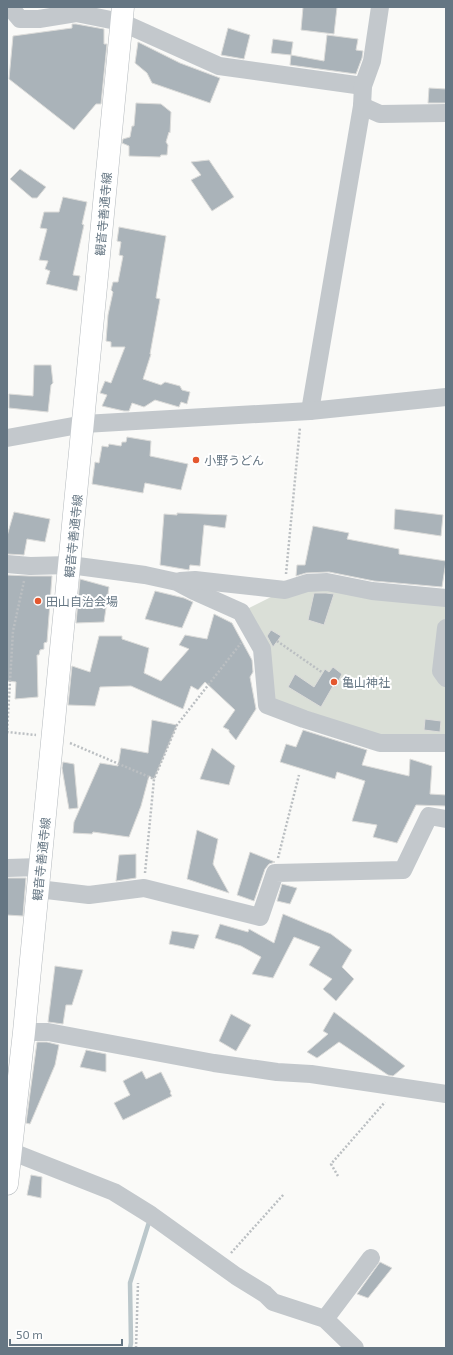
<svg xmlns="http://www.w3.org/2000/svg" width="453" height="1355" font-family="'Exo 2','Noto Sans JP',sans-serif">
	<style>
		.green { fill: #dadfd7 }
		.lines { fill: none; stroke-linecap: round; stroke-linejoin: round }
		.stream { stroke: #bbc7cb; stroke-width: 4.5 }
		.building { fill: #aab3b9; stroke: #dcdcda }
		.major-casing { stroke: #b5babe; stroke-width: 23 }
		.path { stroke: #bbbfc2; stroke-width: 2.5; stroke-dasharray: 2 2; stroke-linecap: butt }
		.minor { stroke: #c3c8cc; stroke-width: 18 }
		.major { stroke: #fff; stroke-width: 22 }
		.poi-dot { fill: #e4572e; stroke: #fff; stroke-width: 1.5 }
		.labels { text-anchor: middle; dominant-baseline: central; stroke-width: 4; stroke-linejoin: round; paint-order: stroke }
		.street-label { font-size: 12px; fill: #657683; stroke: #fff }
		.poi-label { font-size: 12px; fill: #657683; stroke: #fff; text-anchor: start }
	</style>
	<rect width="100%" height="100%" fill="#fafaf8"/>
	<polygon class="green" points="307,583 446,598 446,743 380,743 267,705 262,649 241,612 285,590"/>
	<g class="lines">
		<polyline class="stream" points="130,1348 131,1343 130,1283 150,1219"/>
	</g>
	<g class="building">
		<polygon points="303,7 337,7 334,34 301,30"/>
		<polygon points="72,24 76,24 104,29 104,44 107,44 101,104 96,104 74,130 9,79 13,36 72,28"/>
		<polygon points="228,28 250,35 244,59 221,55"/>
		<polygon points="327,35 358,39 356,50 363,51 362,58 356,74 290,65 291,55 324,61"/>
		<polygon points="273,39 293,42 291,55 271,53"/>
		<polygon points="138,42 180,63 220,78 210,103 152,83 147,73 135,63"/>
		<polygon points="429,88 446,89 446,103 428,103"/>
		<polygon points="136,103 161,104 171,112 170,133 169,132 166,142 168,145 167,155 161,155 160,157 129,156 129,146 122,143 123,139 130,137 132,126 134,126"/>
		<polygon points="209,160 234,197 212,211 191,180 201,175 191,162"/>
		<polygon points="20,169 46,187 37,198 32,198 10,179"/>
		<polygon points="63,197 87,202 82,224 84,225 73,275 80,276 77,291 46,284 50,271 45,269 48,261 39,260 47,229 40,228 44,212 59,212"/>
		<polygon points="119,227 166,236 156,298 160,299 150,354 151,354 143,379 161,385 165,382 180,386 182,390 190,392 187,404 181,402 179,407 155,400 144,407 132,403 129,411 124,411 102,406 107,395 100,393 105,381 111,383 125,347 111,347 111,342 106,341 108,315 113,292 111,290 113,282 118,282 123,256 119,255 121,242 117,241"/>
		<polygon points="34,365 51,365 53,383 51,385 48,412 9,408 9,394 33,396"/>
		<polygon points="127,437 151,441 150,456 188,464 181,490 145,483 143,493 92,484 95,462 99,463 102,446 108,447 109,444 121,446 122,442 126,442"/>
		<polygon points="395,509 443,515 441,536 394,529"/>
		<polygon points="14,512 50,519 45,542 27,539 24,555 7,554 7,536"/>
		<polygon points="177,513 227,515 225,528 204,525 200,566 190,565 189,570 160,565 164,514 177,515"/>
		<polygon points="313,526 349,533 347,539 399,549 399,554 446,561 442,587 374,581 329,572 306,573 296,576 297,565 305,565"/>
		<polygon points="7,575 29,576 52,576 47,642 44,643 44,649 40,650 39,655 37,655 38,697 15,699 16,682 7,681"/>
		<polygon points="80,579 109,587 104,622 76,623"/>
		<polygon points="155,591 184,598 193,602 182,628 145,619"/>
		<polygon points="314,593 326,593 334,594 324,625 308,620"/>
		<polygon points="214,614 232,623 252,660 253,672 250,677 256,709 236,740 229,732 229,730 223,727 235,710 205,682 198,690 191,686 183,709 131,686 100,687 95,706 68,705 72,666 90,672 99,636 122,636 122,639 149,648 144,673 161,681 189,649 179,645 185,635 207,639"/>
		<polygon points="271,630 281,636 273,647 267,636"/>
		<polygon points="333,667 342,674 335,688 333,686 321,707 288,687 295,674 314,687 325,669 329,672"/>
		<polygon points="425,719 441,721 440,732 424,730"/>
		<polygon points="152,720 177,725 154,779 149,776 141,806 129,837 93,832 92,834 73,833 74,822 100,763 118,766 121,748 148,753"/>
		<polygon points="303,730 367,750 362,765 409,776 410,759 432,766 430,794 446,795 446,806 416,805 397,843 373,837 377,825 352,821 365,781 337,772 335,779 280,762 286,744 296,747"/>
		<polygon points="212,748 235,766 229,785 200,779"/>
		<polygon points="63,762 74,764 78,808 69,809 62,768"/>
		<polygon points="197,830 218,839 213,864 229,893 187,879"/>
		<polygon points="250,852 275,862 269,864 265,869 254,901 237,895"/>
		<polygon points="136,854 136,878 116,881 119,855"/>
		<polygon points="7,878 26,878 23,916 7,915"/>
		<polygon points="282,884 297,888 290,904 277,901"/>
		<polygon points="283,914 331,934 352,950 342,967 354,979 336,1001 323,989 332,979 309,965 320,947 294,937 273,978 252,974 261,957 241,946 215,938 220,924 248,932 249,929 274,943"/>
		<polygon points="172,931 199,935 194,949 169,944"/>
		<polygon points="55,966 83,970 72,1005 66,1005 63,1024 48,1022"/>
		<polygon points="334,1012 405,1066 393,1076 388,1075 339,1042 317,1058 307,1052 328,1034 323,1031"/>
		<polygon points="231,1014 251,1025 236,1051 219,1041"/>
		<polygon points="37,1042 47,1042 59,1045 55,1065 30,1124 26,1123"/>
		<polygon points="86,1050 106,1054 106,1072 80,1067"/>
		<polygon points="142,1071 146,1079 161,1072 171,1092 170,1093 172,1096 123,1120 114,1103 130,1095 123,1081"/>
		<polygon points="31,1175 42,1177 41,1198 27,1195"/>
		<polygon points="380,1262 392,1268 368,1298 357,1294"/>
	</g>
	<g class="lines">
		<g class="major-casing">
			<polyline id="major" points="7,1184 24,1032 123,7"/>
		</g>
		<g class="path">
			<polyline points="286,574 300,427"/>
			<polyline points="24,581 13,631 7,732 36,735"/>
			<polyline points="277,641 323,673"/>
			<polyline points="70,743 154,779"/>
			<polyline points="278,858 299,775"/>
			<polyline points="145,873 154,779 177,725 241,643"/>
			<polyline points="338,1176 331,1164 385,1102"/>
			<polyline points="231,1253 284,1194"/>
			<polyline points="136,1348 138,1283"/>
		</g>
		<g class="minor">
			<polyline points="10,7 20,19 39,19 76,13 121,22 219,66 363,86"/>
			<polyline points="362,106 380,114 446,113"/>
			<polyline points="310,411 362,106 363,86 372,61 380,7"/>
			<polyline points="7,438 84,424 310,411 446,397"/>
			<polyline points="7,564 30,566 70,565 145,575 177,582 194,591 241,612 262,649 267,705 304,719 380,743 446,743"/>
			<polyline points="180,581 195,580 285,590 307,583 327,582 372,591 446,598"/>
			<polyline points="446,628 441,671 446,678"/>
			<polyline points="7,868 40,867"/>
			<polyline points="38,889 89,895 144,888 260,917 275,873 403,870 429,816 446,819"/>
			<polyline points="24,1032 48,1032 214,1063 277,1072 311,1074 446,1094"/>
			<polyline points="7,1153 10,1151 114,1192 151,1215 236,1276 265,1294 273,1302 325,1319 355,1348"/>
			<polyline points="325,1319 371,1258"/>
		</g>
		<use href="#major" class="major"/>
	</g>
	<g class="poi-dot">
		<circle cx="196" cy="460" r="4"/>
		<circle cx="38" cy="601" r="4"/>
		<circle cx="334" cy="682" r="4"/>
	</g>
	<g class="labels">
		<g class="street-label">
			<text transform="translate(103 214) rotate(-85)">観音寺善通寺線</text>
			<text transform="translate(73 536) rotate(-84)">観音寺善通寺線</text>
			<text transform="translate(41 859) rotate(-84)">観音寺善通寺線</text>
		</g>
		<g class="poi-label">
			<text x="204" y="460">小野うどん</text>
			<text x="46" y="601">田山自治会場</text>
			<text x="342" y="682">亀山神社</text>
		</g>
	</g>
	<rect width="453" height="1355" fill="none" stroke="#657683" stroke-width="16"/>
	<path d="M10 1339v6h112v-6" fill="none" stroke="#657683" stroke-width="2"/>
	<text x="16" y="1339" font-size="12" fill="#657683" stroke="#ffffff" stroke-width="3" paint-order="stroke">50 m</text>
</svg>
